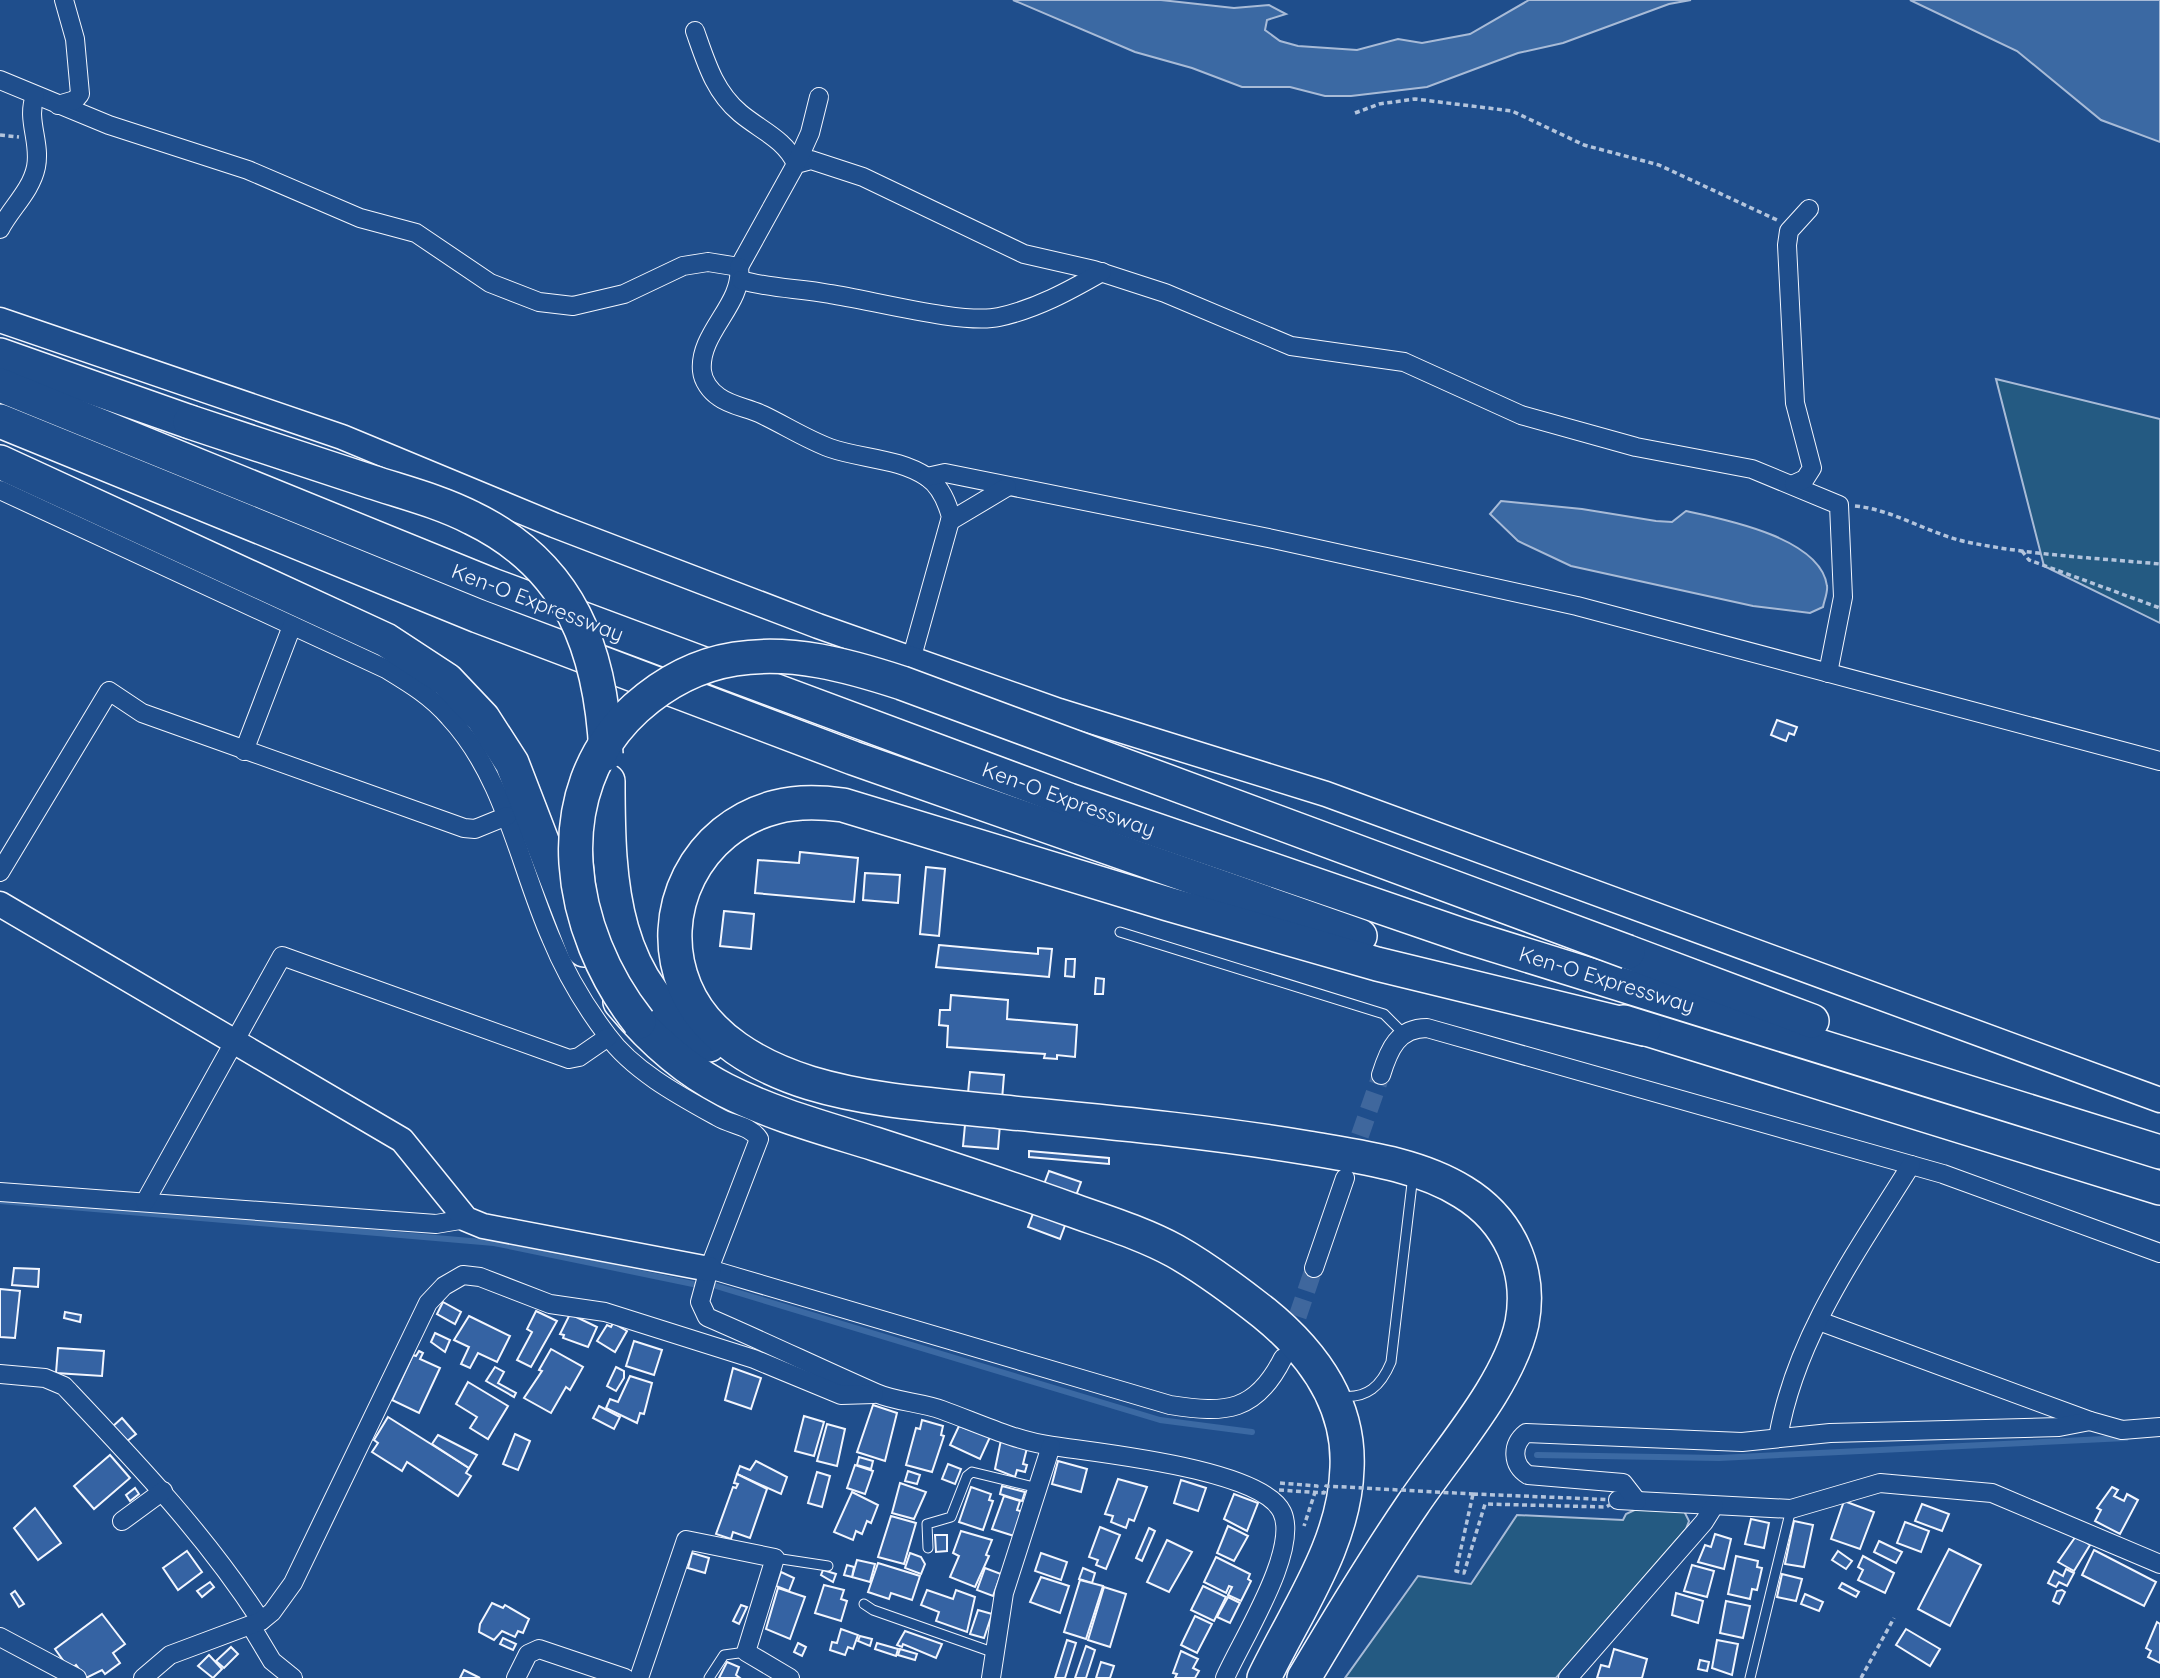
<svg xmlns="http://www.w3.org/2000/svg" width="2160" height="1678" font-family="Quicksand,sans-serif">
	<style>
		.green { fill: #245a82; stroke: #a8bbd7; stroke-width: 2 }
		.water { fill: #3b69a3; stroke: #a8bbd7; stroke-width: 2 }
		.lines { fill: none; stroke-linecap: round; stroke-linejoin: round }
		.stream { stroke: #3b69a3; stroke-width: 6 }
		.building { fill: #3563a3; stroke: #f2f6ff; stroke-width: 2 }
		.street-tunnel { stroke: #3f679d; stroke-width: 18; stroke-dasharray: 18 9; stroke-linecap: butt }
		.lane-casing { stroke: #f2f6ff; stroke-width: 11 }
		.street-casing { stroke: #f2f6ff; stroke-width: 20 }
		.secondary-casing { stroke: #f2f6ff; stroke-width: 27 }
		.highway-casing { stroke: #f2f6ff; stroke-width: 36 }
		.path { stroke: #b3c4dc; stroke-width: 3.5; stroke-dasharray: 5 3.5; stroke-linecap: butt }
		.lane { stroke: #1f4e8c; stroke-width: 9 }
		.street { stroke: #1f4e8c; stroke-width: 18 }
		.secondary { stroke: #1f4e8c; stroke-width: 24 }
		.highway { stroke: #1f4e8c; stroke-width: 33 }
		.highway-bridge-casing { stroke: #f2f6ff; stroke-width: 36; stroke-linecap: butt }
		.path-bridge { stroke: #b3c4dc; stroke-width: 3.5; stroke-dasharray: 5 3.5; stroke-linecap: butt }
		.highway-bridge { stroke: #1f4e8c; stroke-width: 33 }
		.labels { text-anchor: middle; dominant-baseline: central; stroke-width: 5; stroke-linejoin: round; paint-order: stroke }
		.street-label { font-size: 21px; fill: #f2f6ff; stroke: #1f4e8c }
	</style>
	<rect width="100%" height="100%" fill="#1f4e8c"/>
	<g class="green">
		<polygon points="1996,379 2160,419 2160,623 2044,566"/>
		<polygon points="1641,1507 1684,1511 1689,1521 1686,1529 1556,1678 1345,1678 1418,1576 1471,1584 1517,1515 1623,1520 1626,1514"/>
	</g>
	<g class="water">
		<polygon points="1013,0 1161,0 1234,8 1269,5 1286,14 1267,20 1265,30 1280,41 1298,46 1357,50 1398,39 1422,43 1470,34 1529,0 1691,0 1669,4 1563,43 1518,53 1427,87 1351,96 1325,96 1290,87 1242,87 1192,68 1135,52"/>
		<polygon points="1910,0 2160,0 2160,142 2101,120 2017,51"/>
		<path d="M 1501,501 L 1582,509 L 1656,521 L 1672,522 L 1686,511 C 1724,519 1821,538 1827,586 C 1828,592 1824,601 1823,607 L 1810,613 L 1753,606 L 1571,566 L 1518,541 L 1490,514 Z"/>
	</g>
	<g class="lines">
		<g class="stream">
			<polyline points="0,1201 494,1243 693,1284"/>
			<polyline points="716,1286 1160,1420 1252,1432"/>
			<polyline points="1537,1455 1719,1458 2126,1438"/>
		</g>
	</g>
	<g class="building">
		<polygon points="1777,720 1797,727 1794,735 1789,733 1786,741 1771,735"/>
		<polygon points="800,852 858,858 854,902 755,893 758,860 799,863"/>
		<polygon points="926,867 945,869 939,936 920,934"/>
		<polygon points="865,873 900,875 898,903 863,900"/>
		<polygon points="724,911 754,914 751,949 720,946"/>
		<polygon points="939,945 1038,954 1038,948 1052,949 1049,977 936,967"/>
		<polygon points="1066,959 1075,959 1074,977 1065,976"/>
		<polygon points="1096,978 1104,979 1103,994 1095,994"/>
		<polygon points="951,995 1008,1000 1007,1019 1077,1025 1075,1057 1057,1055 1057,1059 1044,1058 1045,1054 947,1047 948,1026 939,1025 940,1010 950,1010"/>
		<polygon points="970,1072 1004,1075 998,1149 963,1146"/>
		<polygon points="1029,1151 1109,1158 1109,1164 1029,1157"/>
		<polygon points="1049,1171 1081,1182 1060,1239 1028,1227"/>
		<polygon points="14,1268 39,1269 38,1287 12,1285"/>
		<polygon points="0,1289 20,1291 15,1338 0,1337"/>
		<polygon points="443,1302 461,1312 455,1324 437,1314"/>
		<polygon points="536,1311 557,1321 531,1367 517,1360 532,1332 527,1329"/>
		<polygon points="65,1312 81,1315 80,1322 64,1318"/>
		<polygon points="570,1314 597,1327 588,1347 563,1338 564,1335 560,1334"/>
		<polygon points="469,1316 510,1336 497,1362 478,1353 470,1368 461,1364 469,1347 454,1340"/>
		<polygon points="613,1323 627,1331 615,1352 597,1341 607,1325 611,1327"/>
		<polygon points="435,1333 450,1340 445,1352 431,1342"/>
		<polygon points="634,1341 662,1350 654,1375 626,1366"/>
		<polygon points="58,1348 104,1351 102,1376 56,1373"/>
		<polygon points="551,1349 583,1367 570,1390 566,1387 551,1413 524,1398 542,1371 539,1370"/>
		<polygon points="419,1351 423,1353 420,1359 440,1368 419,1413 392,1400 413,1355 416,1356"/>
		<polygon points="495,1367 504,1372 498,1383 516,1393 514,1397 486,1381"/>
		<polygon points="616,1367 624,1371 624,1378 616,1391 607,1386"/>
		<polygon points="733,1368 761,1378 751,1409 725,1400"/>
		<polygon points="630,1376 652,1383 644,1414 640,1413 637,1423 606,1408 610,1399 618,1402"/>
		<polygon points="468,1382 508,1406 488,1439 470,1428 477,1417 456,1404"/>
		<polygon points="873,1405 897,1413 885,1461 857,1452"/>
		<polygon points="599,1406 620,1417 614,1429 593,1418"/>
		<polygon points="804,1416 824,1422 814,1456 795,1451"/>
		<polygon points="388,1417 469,1468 466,1473 471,1476 458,1496 407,1462 402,1471 372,1452 378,1443 374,1440"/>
		<polygon points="122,1418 136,1434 126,1442 112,1427"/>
		<polygon points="922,1420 943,1426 941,1435 944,1436 932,1472 906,1465 916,1428 920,1429"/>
		<polygon points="827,1424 845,1429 837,1466 817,1461"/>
		<polygon points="959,1426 990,1437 980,1459 950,1445"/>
		<polygon points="515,1434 530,1441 518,1470 503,1464"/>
		<polygon points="438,1435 477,1455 469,1468 432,1444"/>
		<polygon points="1001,1440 1027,1448 1023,1464 1027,1465 1025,1472 1017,1470 1015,1477 995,1469"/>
		<polygon points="110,1455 130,1478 94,1509 74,1486"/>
		<polygon points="859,1457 873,1461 871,1469 857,1465"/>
		<polygon points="756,1461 787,1477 781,1494 737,1474 740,1466 750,1470"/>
		<polygon points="1058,1461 1087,1469 1081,1492 1052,1484"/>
		<polygon points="948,1464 961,1469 955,1484 942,1479"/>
		<polygon points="855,1465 873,1471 865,1494 847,1488"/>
		<polygon points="908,1471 920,1475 917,1484 905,1481"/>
		<polygon points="817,1472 830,1476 822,1507 808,1503"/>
		<polygon points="737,1474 767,1489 750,1538 733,1532 731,1539 716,1534 733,1487 736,1488 738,1484 734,1483"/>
		<polygon points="1118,1479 1147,1487 1134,1521 1129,1519 1126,1528 1111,1522 1113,1516 1105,1514"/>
		<polygon points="1181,1480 1206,1488 1198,1511 1174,1503"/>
		<polygon points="900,1483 926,1492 914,1519 892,1513"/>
		<polygon points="1002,1486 1025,1492 1022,1501 1000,1494"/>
		<polygon points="971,1487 991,1494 989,1500 993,1501 983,1530 959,1522"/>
		<polygon points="2112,1487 2118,1490 2114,1496 2124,1501 2127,1494 2138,1500 2120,1534 2095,1521 2101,1510 2097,1508"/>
		<polygon points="135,1488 139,1494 130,1501 126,1495"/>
		<polygon points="852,1492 878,1505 871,1523 867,1521 862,1534 856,1531 853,1540 834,1532"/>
		<polygon points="1234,1494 1258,1503 1247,1531 1224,1519"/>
		<polygon points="1004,1496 1020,1501 1017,1510 1023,1512 1014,1536 992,1529"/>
		<polygon points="1844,1501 1874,1512 1860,1549 1831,1539"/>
		<polygon points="1922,1504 1949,1514 1942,1531 1915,1521"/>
		<polygon points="35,1508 61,1543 38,1560 14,1528"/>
		<polygon points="891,1516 916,1523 904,1564 878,1557"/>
		<polygon points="1751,1519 1769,1523 1764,1548 1745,1544"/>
		<polygon points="1794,1521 1813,1525 1804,1567 1785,1564"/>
		<polygon points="1905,1522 1929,1531 1921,1552 1897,1543"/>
		<polygon points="1228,1526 1248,1536 1234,1561 1217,1553"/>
		<polygon points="1100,1527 1120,1535 1106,1569 1096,1565 1098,1560 1089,1557"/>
		<polygon points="1149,1528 1155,1531 1142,1561 1136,1558"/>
		<polygon points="961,1531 992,1540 986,1555 989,1556 975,1587 950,1577 959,1556 953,1553"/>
		<polygon points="1715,1534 1731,1539 1724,1569 1698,1562 1705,1545 1711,1547"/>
		<polygon points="935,1535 947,1535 947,1551 936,1552"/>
		<polygon points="2076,1536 2090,1545 2074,1571 2058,1562"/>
		<polygon points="1167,1540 1192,1552 1169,1592 1147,1582"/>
		<polygon points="1879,1541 1902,1552 1896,1563 1874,1552"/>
		<polygon points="1949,1549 1981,1565 1950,1626 1918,1609"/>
		<polygon points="2094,1550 2156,1582 2144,1606 2082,1575"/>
		<polygon points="187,1551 202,1572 178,1590 163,1568"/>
		<polygon points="1838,1551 1852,1561 1846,1569 1832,1560"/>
		<polygon points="692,1553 709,1558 705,1573 688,1568"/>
		<polygon points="910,1553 921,1557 925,1564 921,1574 905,1568"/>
		<polygon points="1041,1553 1067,1562 1061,1580 1035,1571"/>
		<polygon points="1736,1556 1758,1561 1757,1567 1762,1568 1757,1590 1752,1589 1750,1599 1728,1594"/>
		<polygon points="1863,1556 1894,1573 1885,1593 1858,1580 1863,1570 1858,1567"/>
		<polygon points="1216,1557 1250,1574 1248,1579 1251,1581 1241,1601 1228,1595 1232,1587 1229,1586 1226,1593 1204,1582"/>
		<polygon points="857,1560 875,1564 870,1582 852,1577"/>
		<polygon points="878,1563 920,1576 912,1600 891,1593 889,1599 868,1592"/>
		<polygon points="847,1565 854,1567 852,1577 844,1575"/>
		<polygon points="1692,1565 1714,1571 1707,1597 1684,1591"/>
		<polygon points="985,1568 1001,1574 993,1596 977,1590"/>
		<polygon points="1083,1568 1095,1573 1092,1583 1079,1579"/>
		<polygon points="2066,1569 2074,1573 2067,1586 2059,1582 2056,1587 2048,1583 2054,1571 2063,1576"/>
		<polygon points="823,1570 836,1574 833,1582 821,1575"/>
		<polygon points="781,1572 794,1578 789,1591 776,1586"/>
		<polygon points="1782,1574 1802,1579 1796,1601 1777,1597"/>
		<polygon points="1041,1577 1069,1586 1060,1613 1030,1602"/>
		<polygon points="1080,1580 1103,1586 1086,1639 1064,1632"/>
		<polygon points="210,1582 214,1587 202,1597 197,1591"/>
		<polygon points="1842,1583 1859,1592 1856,1597 1839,1588"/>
		<polygon points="824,1585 844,1590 841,1599 847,1601 841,1621 815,1613"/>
		<polygon points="1203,1586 1226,1597 1214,1621 1191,1610"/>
		<polygon points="1104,1587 1126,1594 1110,1647 1088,1640"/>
		<polygon points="778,1588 805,1597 790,1639 766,1629"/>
		<polygon points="927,1590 953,1599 956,1590 975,1597 967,1632 936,1621 939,1612 921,1605"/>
		<polygon points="2062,1590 2065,1592 2059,1604 2053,1601 2057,1591"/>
		<polygon points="15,1591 24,1604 19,1607 11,1594"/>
		<polygon points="1676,1593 1703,1601 1698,1623 1672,1615"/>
		<polygon points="1805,1594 1823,1602 1819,1611 1801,1604"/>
		<polygon points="1228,1597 1240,1603 1230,1623 1217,1617"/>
		<polygon points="1726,1601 1750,1606 1743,1638 1720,1633"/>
		<polygon points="492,1603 503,1608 505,1605 529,1619 523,1633 518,1631 515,1637 502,1631 494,1640 479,1632 480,1624"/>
		<polygon points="741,1605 747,1607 739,1624 733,1621"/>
		<polygon points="978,1610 992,1614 984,1638 970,1634"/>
		<polygon points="102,1614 125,1644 113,1653 120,1663 105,1674 102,1670 86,1678 76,1665 70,1670 55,1649"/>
		<polygon points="1195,1616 1212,1624 1197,1653 1181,1645"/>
		<polygon points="2157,1622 2160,1624 2160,1663 2148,1657 2151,1651 2146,1648"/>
		<polygon points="841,1629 858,1635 853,1649 848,1647 845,1655 830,1650 832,1642 837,1643"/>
		<polygon points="1906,1629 1940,1649 1930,1666 1896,1645"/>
		<polygon points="905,1631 942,1644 936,1658 903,1644 902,1647 897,1645"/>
		<polygon points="860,1636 872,1639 870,1646 858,1641"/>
		<polygon points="503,1638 516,1644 513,1650 500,1644"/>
		<polygon points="1067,1640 1076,1643 1065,1678 1055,1678"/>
		<polygon points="1717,1640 1738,1644 1732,1675 1712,1668"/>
		<polygon points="798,1643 806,1647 802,1656 794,1652"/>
		<polygon points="877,1643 898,1649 896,1656 875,1649"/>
		<polygon points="1086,1646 1095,1650 1086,1678 1075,1678"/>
		<polygon points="231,1647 238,1654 224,1668 216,1661"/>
		<polygon points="900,1649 917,1654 915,1660 898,1655"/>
		<polygon points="1614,1649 1647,1659 1642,1678 1597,1678 1601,1665 1609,1667"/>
		<polygon points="1181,1651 1198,1659 1193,1668 1199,1671 1195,1678 1175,1678 1177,1674 1173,1673"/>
		<polygon points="209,1655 222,1669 213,1678 198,1666"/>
		<polygon points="1700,1660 1709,1662 1707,1671 1698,1669"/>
		<polygon points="727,1662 739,1667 736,1675 740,1678 719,1678"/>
		<polygon points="1101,1662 1114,1666 1110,1678 1096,1678"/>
		<polygon points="464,1670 480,1678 460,1678"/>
	</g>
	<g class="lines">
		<g class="street-tunnel">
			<polyline points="1351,1161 1381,1075"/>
			<polyline points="1289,1342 1314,1268"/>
		</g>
		<g class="lane-casing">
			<g id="lane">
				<polyline points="1120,932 1384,1014 1404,1034"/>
				<path d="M 1341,1396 C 1367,1399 1381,1386 1391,1362 L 1413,1175"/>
				<polyline points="928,1548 927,1524 951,1517 967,1476 972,1472 1038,1488"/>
				<polyline points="775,1558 828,1566"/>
				<polyline points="864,1604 873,1610 995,1653"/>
				<polyline points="709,1678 724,1655 746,1652"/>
				<polyline points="1750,1678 1791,1509"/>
			</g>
		</g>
		<g class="street-casing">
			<g id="street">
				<path d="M 695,31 C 706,62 714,91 740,113 C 760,130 785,139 796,164"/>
				<polyline points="0,80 109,125 248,170 360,218 416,233 490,283 539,302 573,306 624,294 683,266 708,262 739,267 796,164 811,160 863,177 1024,254 1094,270 1165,293 1291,346 1404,362 1521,415 1636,447 1752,469 1839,505 1843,597 1828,673"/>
				<polyline points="58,105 75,100 80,94 75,39 64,0"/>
				<polyline points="796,164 810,133 819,97"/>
				<path d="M 0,229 C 11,208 31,191 36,167 C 41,142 26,120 35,96"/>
				<path d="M 739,267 C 744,304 698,333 702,371 C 703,381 710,391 719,397 C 731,406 749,408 763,415 C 786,426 806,439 830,448 C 861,459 899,458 927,477 C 940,486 947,502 951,517 L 911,660"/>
				<path d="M 741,280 C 771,289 800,288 830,294 C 871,300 963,325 999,317 C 1036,309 1069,291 1102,272"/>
				<polyline points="927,477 945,473 1273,539 1577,606 2160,761"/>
				<polyline points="1794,484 1805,479 1812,468 1795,403 1787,245 1789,231 1809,209"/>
				<path d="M 0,490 L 386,669 C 409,683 431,696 449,717 C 505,777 519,865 551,938 C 565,972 585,1006 607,1035 C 633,1071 680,1096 718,1117 C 731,1125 750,1125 759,1139 L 709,1269 L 700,1302 L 707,1317 C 763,1341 819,1368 876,1393 C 896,1402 921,1402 942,1410 C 978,1423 1015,1441 1053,1446 C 1098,1453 1262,1469 1282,1512 C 1300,1550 1241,1641 1225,1678"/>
				<polyline points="950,521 1007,487"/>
				<polyline points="244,751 292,626"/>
				<polyline points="0,872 109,691 142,713 464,828 475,829 507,816"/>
				<path d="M 1381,1075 C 1389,1049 1398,1028 1427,1028 L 1943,1174 L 2160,1253"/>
				<polyline points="0,1192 436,1224 466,1219"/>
				<polyline points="145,1202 282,956 569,1059 579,1057 608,1037"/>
				<polyline points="1314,1268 1345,1178"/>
				<path d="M 709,1269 L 1170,1405 C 1226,1414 1256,1412 1283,1358"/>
				<polyline points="1819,1321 2090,1421 2122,1430 2160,1427"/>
				<path d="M 0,1374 L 45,1378 L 64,1386 C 135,1461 205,1534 261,1621"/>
				<path d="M 1778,1438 C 1795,1337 1858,1250 1911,1165"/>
				<polyline points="1618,1500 1791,1509 1880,1483 1992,1493 2160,1564"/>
				<path d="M 1637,1501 L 1623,1483 L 1528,1475 C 1512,1465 1511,1445 1526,1433 L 1742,1442 L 1830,1433 L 2059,1427 L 2090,1421"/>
				<polyline points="122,1521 163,1491"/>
				<polyline points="251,1626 272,1661 293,1678"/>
				<polyline points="0,1637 77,1678"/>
				<polyline points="143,1678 170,1655 261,1621 272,1612 293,1583 428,1303 444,1286 463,1275 480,1277 550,1304 605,1312 754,1359 841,1395 874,1394"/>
				<polyline points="516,1678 528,1654 539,1649 625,1678"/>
				<polyline points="639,1678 686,1540 775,1558 746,1652 790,1678"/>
				<polyline points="991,1678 1004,1593 1051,1446"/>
				<polyline points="1568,1678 1704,1522 1714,1506"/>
			</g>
		</g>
		<g class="secondary-casing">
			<g id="secondary">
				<polyline points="0,320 342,437 554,525 818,626 1059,711 1326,794 2160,1100"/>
				<polyline points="0,904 402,1140 466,1219 483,1226 709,1269"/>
			</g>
		</g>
		<g class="highway-casing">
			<g id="highway">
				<polyline points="0,355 190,422"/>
				<polyline points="0,385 492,585 1069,800 1465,936 2160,1152"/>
				<polyline points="0,421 478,616 853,758 1360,936"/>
				<polyline points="0,462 386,640 447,680 483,718 512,763 584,950"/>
				<path d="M 608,781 C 608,884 611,984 709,1045"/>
				<polyline points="1628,952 1812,1021"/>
				<path d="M 620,1002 C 649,1037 684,1069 725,1090 C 772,1114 824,1128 875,1144 C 940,1165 1005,1186 1069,1209 C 1105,1222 1142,1233 1175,1251 C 1207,1269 1236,1291 1264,1313 C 1312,1352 1350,1403 1347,1468 C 1345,1544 1296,1611 1264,1678"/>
				<polyline points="1624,1022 2160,1188"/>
				<path d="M 1304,1678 C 1339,1619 1374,1561 1413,1504 C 1448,1452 1509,1384 1522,1323 C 1532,1270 1509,1220 1463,1192 C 1418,1164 1360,1157 1308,1148 C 1207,1131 1105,1122 1003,1112 C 938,1105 873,1102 810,1083 C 759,1067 706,1038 685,987 C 654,912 697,827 776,807 C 798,801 820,802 843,805 L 1168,904 L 1377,964 L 1644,1029"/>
			</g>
		</g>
		<g class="path">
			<polyline points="1355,113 1379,104 1415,99 1512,111 1584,145 1659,165 1777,220"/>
			<polyline points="0,135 19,137"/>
			<path d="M 1855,506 C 1895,510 1929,534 1967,542 C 2030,555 2096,558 2160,564"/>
			<polyline points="2022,551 2029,560 2160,608"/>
			<polyline points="1280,1483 1317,1486 1304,1526"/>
			<polygon points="1473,1494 1618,1500 1606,1507 1485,1504 1464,1573 1456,1571"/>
			<polyline points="1861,1678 1894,1618"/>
		</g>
		<use href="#lane" class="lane"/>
		<use href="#street" class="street"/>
		<use href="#secondary" class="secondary"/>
		<use href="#highway" class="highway"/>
		<g class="highway-bridge-casing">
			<g id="highway-bridge">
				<path d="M 190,422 C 251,442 312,462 372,482 C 406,493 441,502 472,518 C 571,566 601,650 606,754"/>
				<path d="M 639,1022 C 568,932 543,793 636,708 C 664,683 697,665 735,659 C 792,650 847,665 902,683 L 1628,952"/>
			</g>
		</g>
		<polyline class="path-bridge" points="1279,1490 1324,1493 1326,1486 1473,1494"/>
		<use href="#highway-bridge" class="highway-bridge"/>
	</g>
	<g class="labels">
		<g class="street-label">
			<text transform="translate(538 602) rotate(21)">Ken-O Expressway</text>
			<text transform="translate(1069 799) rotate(20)">Ken-O Expressway</text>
			<text transform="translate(1607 979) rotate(17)">Ken-O Expressway</text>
		</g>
	</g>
</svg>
